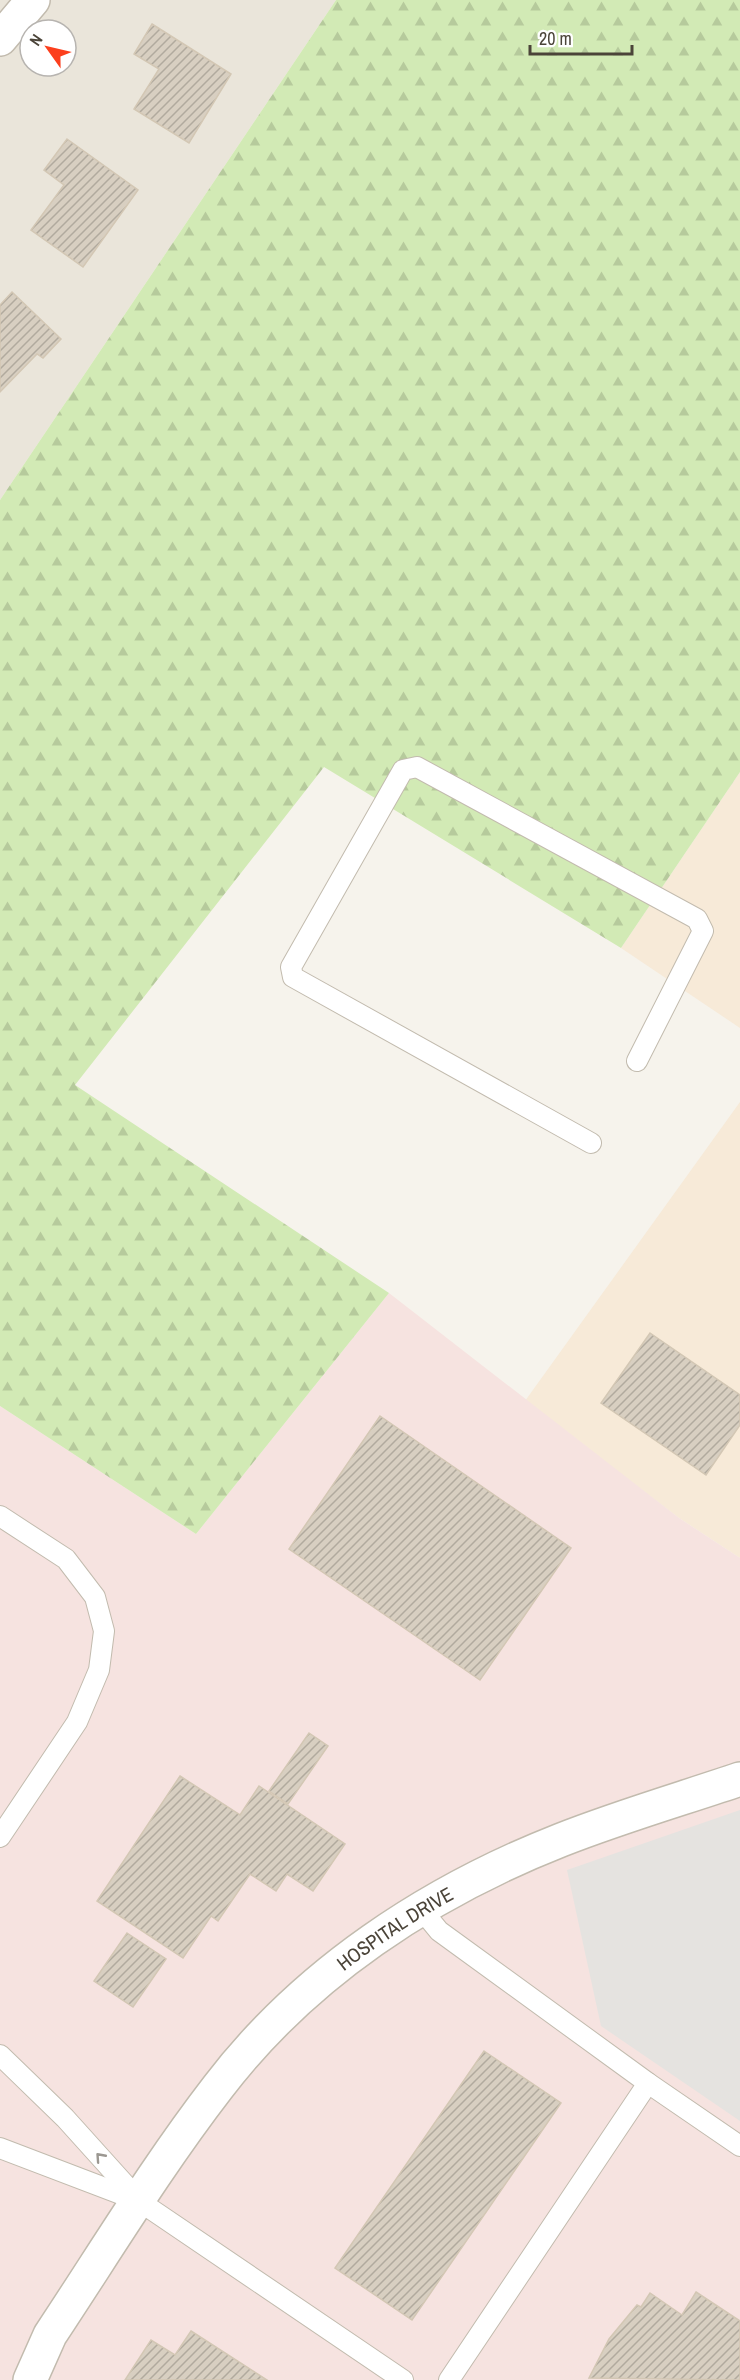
<svg xmlns="http://www.w3.org/2000/svg" width="740" height="2380" font-family="'Archivo Narrow',sans-serif">
	<style>
		.residential { fill: #eae5da; fill-rule: evenodd }
		.commercial { fill: #f7ead8 }
		.medical { fill: #f6e3e0 }
		.forest { fill: url(#forest-firs) }
		.parking { fill: #e5e3e0 }
		.building { fill: url(#building-hatch); stroke: #d3c7b4; stroke-width: 1.5 }
		.lines { fill: none; stroke-linecap: round; stroke-linejoin: round }
		.lane-casing { stroke: #c2bbae; stroke-width: 22 }
		.street-casing { stroke: #c2bbae; stroke-width: 36 }
		.lane { stroke: #fff; stroke-width: 20 }
		.street { stroke: #fff; stroke-width: 33 }
		.oneway { stroke: #9c9892 }
		.labels { text-anchor: middle; dominant-baseline: central; stroke-width: 4.5; stroke-linejoin: round; paint-order: stroke }
		.street-label { font-size: 20px; fill: #4b4439; stroke: #fff }
	</style>
	<defs>
		<pattern id="forest-firs" width="22" height="20" patternUnits="userSpaceOnUse" patternTransform="scale(1.5)"><rect width="22" height="20" fill="#d2eab5"/><path d="M5 1l3.5 6h-7zM16 11l3.5 6h-7z" fill="#b6ca9c"/></pattern>
		<pattern id="building-hatch" width="6" height="6" patternUnits="userSpaceOnUse" patternTransform="scale(1.5)"><rect width="6" height="6" fill="#d8cfc1"/><path d="M-1 1l2-2M0 6l6-6M5 7l2-2" fill="none" stroke="#b1aa9e"/></pattern>
	</defs>
	<rect width="100%" height="100%" fill="#f6f3ec"/>
	<path class="residential" d="M 0,0 L 336,0 L 0,500 ZM 30,30 L 66,30 L 66,66 L 30,66 Z"/>
	<g class="commercial">
		<polygon points="740,772 740,1028 621,948"/>
		<polygon points="740,1102 740,1558 679,1518 525,1401"/>
	</g>
	<polygon class="medical" points="389,1293 679,1518 740,1558 740,2380 0,2380 0,1406 196,1534"/>
	<polygon class="forest" points="336,0 740,0 740,772 621,948 324,767 75,1085 389,1293 196,1534 0,1406 0,500"/>
	<polygon class="parking" points="740,1810 740,2121 601,2026 567,1870"/>
	<g class="building">
		<polygon points="152,24 231,74 189,143 134,109 159,69 134,54"/>
		<polygon points="67,139 138,190 83,267 31,230 64,185 44,170"/>
		<polygon points="12,292 61,339 43,358 37,354 0,392 0,305"/>
		<polygon points="650,1333 740,1395 740,1425 706,1475 601,1403"/>
		<polygon points="380,1416 571,1548 480,1680 289,1549"/>
		<polygon points="309,1733 328,1746 288,1804 269,1791"/>
		<polygon points="180,1776 240,1815 259,1786 345,1844 313,1891 287,1874 276,1891 250,1874 218,1921 211,1916 183,1958 97,1901"/>
		<polygon points="127,1933 166,1959 133,2007 94,1981"/>
		<polygon points="484,2051 561,2103 412,2320 335,2268"/>
		<polygon points="696,2292 740,2321 740,2380 589,2378 609,2339 637,2305 641,2307 650,2293 682,2315"/>
		<polygon points="191,2331 267,2380 125,2380 151,2340 175,2355"/>
	</g>
	<g class="lines">
		<g class="lane-casing">
			<g id="lane">
				<polyline points="591,1143 293,977 291,967 403,770 417,767 697,919 703,931 637,1061"/>
				<polyline points="0,1516 66,1559 95,1597 104,1631 99,1670 77,1722 0,1837"/>
				<polyline points="421,1909 439,1931 648,2083 449,2380"/>
				<polyline points="0,2055 65,2118 138,2199"/>
				<polyline points="648,2083 740,2146"/>
				<polyline points="0,2148 139,2201 403,2380"/>
			</g>
		</g>
		<g class="street-casing">
			<g id="street">
				<polyline points="0,39 33,0"/>
				<path id="s1" d="M 30,2380 L 50,2335 C 105,2252 157,2166 218,2087 C 305,1973 429,1892 561,1840 C 619,1817 681,1799 740,1779"/>
			</g>
		</g>
		<use href="#lane" class="lane"/>
		<use href="#street" class="street"/>
	</g>
	<defs><path id="oneway-chevron" d="M-2-3.5L2.5 0L-2 3.5" fill="none" stroke-width="1.6" stroke-linecap="round" stroke-linejoin="round" transform="scale(1.5)"/></defs>
	<use class="oneway" href="#oneway-chevron" transform="translate(100 2157) rotate(-132)"/>
	<g class="labels">
		<g class="street-label">
			<text stroke="none"><textPath href="#s1" startOffset="588">HOSPITAL DRIVE</textPath></text>
		</g>
	</g>
	<g transform="translate(48 48) rotate(304)"><circle r="28" fill="#ffffff" stroke="#b7b4b0" stroke-width="1.5"/>
	<path d="M0-4.5L10 22L0 15L-10 22Z" fill="#fc3f1d"/>
	<text y="-9" font-size="16" font-weight="bold" text-anchor="middle" fill="#4b4439">N</text>
	</g>
	<path d="M530 45v9h102v-9" fill="none" stroke="#4b4439" stroke-width="3"/>
	<text x="539" y="45" font-size="18" fill="#4b4439" stroke="#ffffff" stroke-width="4.5" paint-order="stroke">20 m</text>
</svg>
